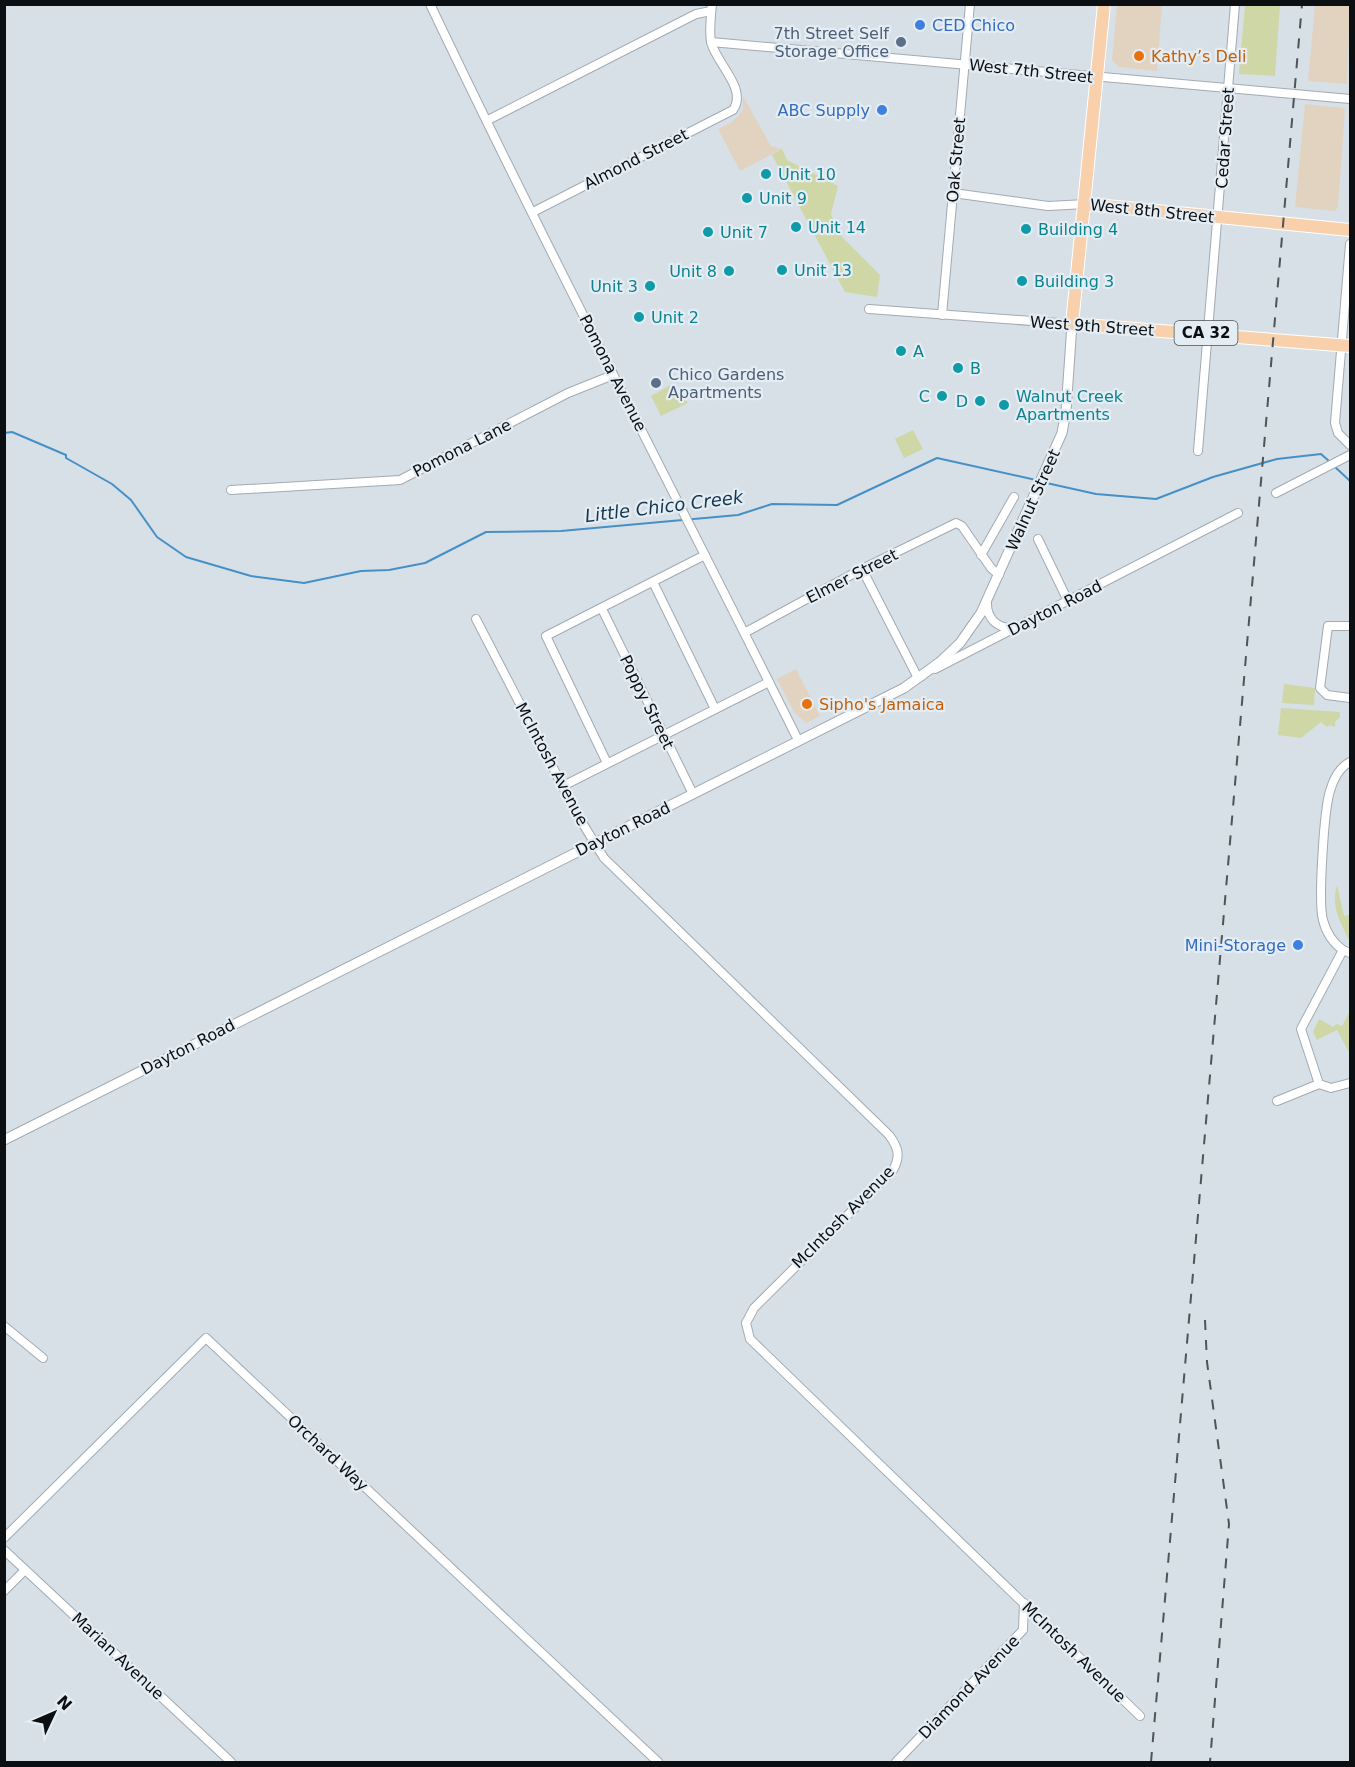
<svg xmlns="http://www.w3.org/2000/svg" width="1355" height="1767" font-family="'DejaVu Sans',sans-serif">
	<style>
		.commercial { fill: #e2d2c0 }
		.green { fill: #ced7a5 }
		.lines { fill: none; stroke-linecap: round; stroke-linejoin: round }
		.stream { stroke: #4590c6; stroke-width: 2 }
		.minor-casing { stroke: #a3aab2; stroke-width: 10 }
		.tertiary-casing { stroke: #a3aab2; stroke-width: 11 }
		.primary-casing { stroke: #fff; stroke-width: 14 }
		.minor { stroke: #fff; stroke-width: 8 }
		.tertiary { stroke: #fff; stroke-width: 9 }
		.primary { stroke: #f8d0ab; stroke-width: 12 }
		.rail { stroke: #4f5457; stroke-width: 2; stroke-dasharray: 10 10; stroke-linecap: butt }
		.shop-dot { fill: #3f7fe0; stroke: #e4edf4; stroke-width: 2 }
		.service-dot { fill: #5c6f8a; stroke: #e4edf4; stroke-width: 2 }
		.food-dot { fill: #e8710a; stroke: #e4edf4; stroke-width: 2 }
		.culture-dot { fill: #0f9aa8; stroke: #e4edf4; stroke-width: 2 }
		.labels { text-anchor: middle; dominant-baseline: central; stroke-width: 4.5; stroke-linejoin: round; paint-order: stroke }
		.shield { fill: #e4edf4; stroke: #4d5255; stroke-width: 1.5 }
		.shield-label { font-size: 15px; font-weight: bold; fill: #0c0f11 }
		.shop-label { font-size: 16px; fill: #366cbe; stroke: #e4edf4; text-anchor: end }
		.service-label { font-size: 16px; fill: #4e5e75; stroke: #e4edf4; text-anchor: end }
		.food-label { font-size: 16px; fill: #c56008; stroke: #e4edf4; text-anchor: start }
		.street-label { font-size: 16px; fill: #0c0f11; stroke: #e4edf4 }
		.culture-label { font-size: 16px; fill: #0d838f; stroke: #e4edf4; text-anchor: start }
		.water-label { font-size: 18px; font-style: italic; fill: #16364d; stroke: #e4edf4 }
	</style>
	<rect width="100%" height="100%" fill="#d7e0e7"/>
	<g class="commercial">
		<polygon points="1117,5 1162,5 1157,71 1119,67 1112,60"/>
		<polygon points="1315,5 1350,5 1347,84 1308,81"/>
		<polygon points="743,96 771,146 782,149 740,171 718,129 732,122 743,110"/>
		<polygon points="1305,104 1343,108 1345,110 1338,207 1335,211 1295,207"/>
		<polygon points="796,669 820,716 806,723 794,712 777,679"/>
	</g>
	<g class="green">
		<polygon points="1245,5 1280,5 1275,76 1239,74"/>
		<polygon points="782,149 787,160 838,186 831,214 842,237 880,275 877,297 845,292 772,155"/>
		<polygon points="671,385 688,403 661,416 651,396"/>
		<polygon points="913,430 923,449 904,458 895,439"/>
		<polygon points="1284,684 1315,688 1314,705 1282,703"/>
		<polygon points="1281,708 1340,712 1340,717 1335,722 1335,727 1330,725 1327,727 1321,722 1301,738 1278,735"/>
		<path d="M 1337,885 L 1344,916 L 1350,915 L 1350,939 L 1348,938 C 1339,919 1331,906 1337,885 Z"/>
		<polygon points="1350,1011 1350,1054 1337,1030 1317,1040 1313,1032 1319,1019 1333,1027 1337,1024 1342,1026"/>
	</g>
	<g class="lines">
		<g class="stream">
			<polyline points="4,433 12,432 66,455 66,458 112,484 131,500 157,537 186,557 251,576 304,583 361,571 389,570 425,563 486,532 561,531 738,515 772,504 837,505 937,458 1036,480"/>
			<polyline points="1334,466 1350,481"/>
			<polyline points="1042,482 1096,494 1156,499 1213,477 1277,459 1321,454 1330,462"/>
		</g>
		<g class="minor-casing">
			<g id="minor">
				<path d="M 430,4 C 548,252 676,495 798,740"/>
				<polyline points="711,42 1350,99"/>
				<polyline points="488,120 696,14 711,11"/>
				<polyline points="953,193 1048,206 1086,204"/>
				<path d="M 533,212 L 733,110 C 748,89 716,63 711,42 C 709,31 711,15 712,4"/>
				<polyline points="1350,244 1335,423 1338,433 1350,445"/>
				<polyline points="869,309 1072,324"/>
				<polyline points="942,315 970,4"/>
				<polyline points="1198,451 1235,4"/>
				<polyline points="231,490 400,480 568,393 613,375"/>
				<polyline points="1276,493 1350,455"/>
				<polyline points="1038,539 1068,601"/>
				<polyline points="981,555 1014,497"/>
				<polyline points="862,569 918,678 922,676"/>
				<polyline points="653,582 715,709"/>
				<path d="M 987,601 C 986,618 997,629 1014,628"/>
				<polyline points="602,609 693,794"/>
				<path d="M 476,619 L 578,816 L 604,858 L 889,1135 C 898,1147 901,1156 893,1170 L 754,1308 L 746,1323 L 750,1339 L 1140,1716"/>
				<polyline points="1350,626 1328,626 1320,688 1327,695 1350,698"/>
				<polyline points="746,632 862,569 956,523 962,526 991,568 999,575"/>
				<polyline points="935,669 1238,513"/>
				<polyline points="607,763 546,636 705,555"/>
				<polyline points="563,786 769,682"/>
				<path d="M 1343,950 C 1333,943 1326,932 1323,920 C 1318,902 1324,810 1330,791 C 1334,778 1339,768 1350,762"/>
				<polyline points="1350,953 1343,950 1301,1029 1319,1084 1331,1088 1350,1083"/>
				<polyline points="1277,1101 1319,1084"/>
				<polyline points="4,1326 43,1358"/>
				<polyline points="4,1538 206,1338 658,1762"/>
				<polyline points="4,1550 231,1762"/>
				<polyline points="4,1591 25,1570"/>
				<polyline points="896,1762 1023,1630 1024,1603"/>
			</g>
		</g>
		<g class="tertiary-casing">
			<polyline id="tertiary" points="4,1140 904,688 940,662 960,643 981,613 1062,433 1066,411 1072,324"/>
		</g>
		<g class="primary-casing">
			<g id="primary">
				<polyline points="1104,4 1072,324 1350,346"/>
				<polyline points="1086,204 1350,230"/>
			</g>
		</g>
		<use href="#minor" class="minor"/>
		<use href="#tertiary" class="tertiary"/>
		<use href="#primary" class="primary"/>
		<g class="rail">
			<polyline points="1205,1320 1207,1362 1229,1524 1210,1762"/>
			<polyline points="1151,1762 1302,4"/>
		</g>
	</g>
	<g class="shop-dot">
		<circle cx="920" cy="25" r="6"/>
		<circle cx="882" cy="110" r="6"/>
		<circle cx="1298" cy="945" r="6"/>
	</g>
	<g class="service-dot">
		<circle cx="901" cy="42" r="6"/>
		<circle cx="656" cy="383" r="6"/>
	</g>
	<g class="food-dot">
		<circle cx="1139" cy="56" r="6"/>
		<circle cx="807" cy="704" r="6"/>
	</g>
	<g class="culture-dot">
		<circle cx="766" cy="174" r="6"/>
		<circle cx="747" cy="198" r="6"/>
		<circle cx="796" cy="227" r="6"/>
		<circle cx="1026" cy="229" r="6"/>
		<circle cx="708" cy="232" r="6"/>
		<circle cx="782" cy="270" r="6"/>
		<circle cx="729" cy="271" r="6"/>
		<circle cx="1022" cy="281" r="6"/>
		<circle cx="650" cy="286" r="6"/>
		<circle cx="639" cy="317" r="6"/>
		<circle cx="901" cy="351" r="6"/>
		<circle cx="958" cy="368" r="6"/>
		<circle cx="942" cy="396" r="6"/>
		<circle cx="980" cy="401" r="6"/>
		<circle cx="1004" cy="405" r="6"/>
	</g>
	<g class="labels">
		<rect class="shield" x="1174.5" y="321" width="63" height="24" rx="4.5"/>
		<g class="shield-label">
			<text x="1206" y="333">CA 32</text>
		</g>
		<g class="shop-label">
			<text x="932" y="25" text-anchor="start">CED Chico</text>
			<text x="870" y="110">ABC Supply</text>
			<text x="1286" y="945">Mini-Storage</text>
		</g>
		<g class="service-label">
			<text x="889" y="33">7th Street Self<tspan x="889" dy="18">Storage Office</tspan></text>
			<text x="668" y="374" text-anchor="start">Chico Gardens<tspan x="668" dy="18">Apartments</tspan></text>
		</g>
		<g class="food-label">
			<text x="1151" y="56">Kathy’s Deli</text>
			<text x="819" y="704">Sipho's Jamaica</text>
		</g>
		<g class="street-label">
			<text transform="translate(1031 71) rotate(6)">West 7th Street</text>
			<text transform="translate(1225 138) rotate(-86)">Cedar Street</text>
			<text transform="translate(636 159) rotate(-27)">Almond Street</text>
			<text transform="translate(956 160) rotate(-85)">Oak Street</text>
			<text transform="translate(1152 211) rotate(6)">West 8th Street</text>
			<text transform="translate(1092 326) rotate(4)">West 9th Street</text>
			<text transform="translate(613 373) rotate(63)">Pomona Avenue</text>
			<text transform="translate(462 448) rotate(-27)">Pomona Lane</text>
			<text transform="translate(1033 500) rotate(-66)">Walnut Street</text>
			<text transform="translate(852 576) rotate(-27)">Elmer Street</text>
			<text transform="translate(1055 608) rotate(-27)">Dayton Road</text>
			<text transform="translate(647 702) rotate(64)">Poppy Street</text>
			<text transform="translate(552 764) rotate(62)">McIntosh Avenue</text>
			<text transform="translate(623 829) rotate(-26)">Dayton Road</text>
			<text transform="translate(188 1047) rotate(-27)">Dayton Road</text>
			<text transform="translate(843 1217) rotate(-45)">McIntosh Avenue</text>
			<text transform="translate(328 1453) rotate(43)">Orchard Way</text>
			<text transform="translate(1074 1652) rotate(44)">McIntosh Avenue</text>
			<text transform="translate(118 1656) rotate(43)">Marian Avenue</text>
			<text transform="translate(969 1687) rotate(-46)">Diamond Avenue</text>
		</g>
		<g class="culture-label">
			<text x="778" y="174">Unit 10</text>
			<text x="759" y="198">Unit 9</text>
			<text x="808" y="227">Unit 14</text>
			<text x="1038" y="229">Building 4</text>
			<text x="720" y="232">Unit 7</text>
			<text x="794" y="270">Unit 13</text>
			<text x="717" y="271" text-anchor="end">Unit 8</text>
			<text x="1034" y="281">Building 3</text>
			<text x="638" y="286" text-anchor="end">Unit 3</text>
			<text x="651" y="317">Unit 2</text>
			<text x="913" y="351">A</text>
			<text x="970" y="368">B</text>
			<text x="930" y="396" text-anchor="end">C</text>
			<text x="1016" y="396">Walnut Creek<tspan x="1016" dy="18">Apartments</tspan></text>
			<text x="968" y="401" text-anchor="end">D</text>
		</g>
		<g class="water-label">
			<text transform="translate(664 506) rotate(-7)">Little Chico Creek</text>
		</g>
	</g>
	<rect width="1355" height="1767" fill="none" stroke="#0c0f11" stroke-width="12"/>
	<g transform="translate(54 1713) rotate(46)" stroke="#e4edf4" stroke-width="4.5" paint-order="stroke">
	<path d="M0-4.5L10 22L0 15L-10 22Z" fill="#0c0f11"/>
	<text y="-9" font-size="16" font-weight="bold" text-anchor="middle" fill="#0c0f11">N</text>
	</g>
</svg>
